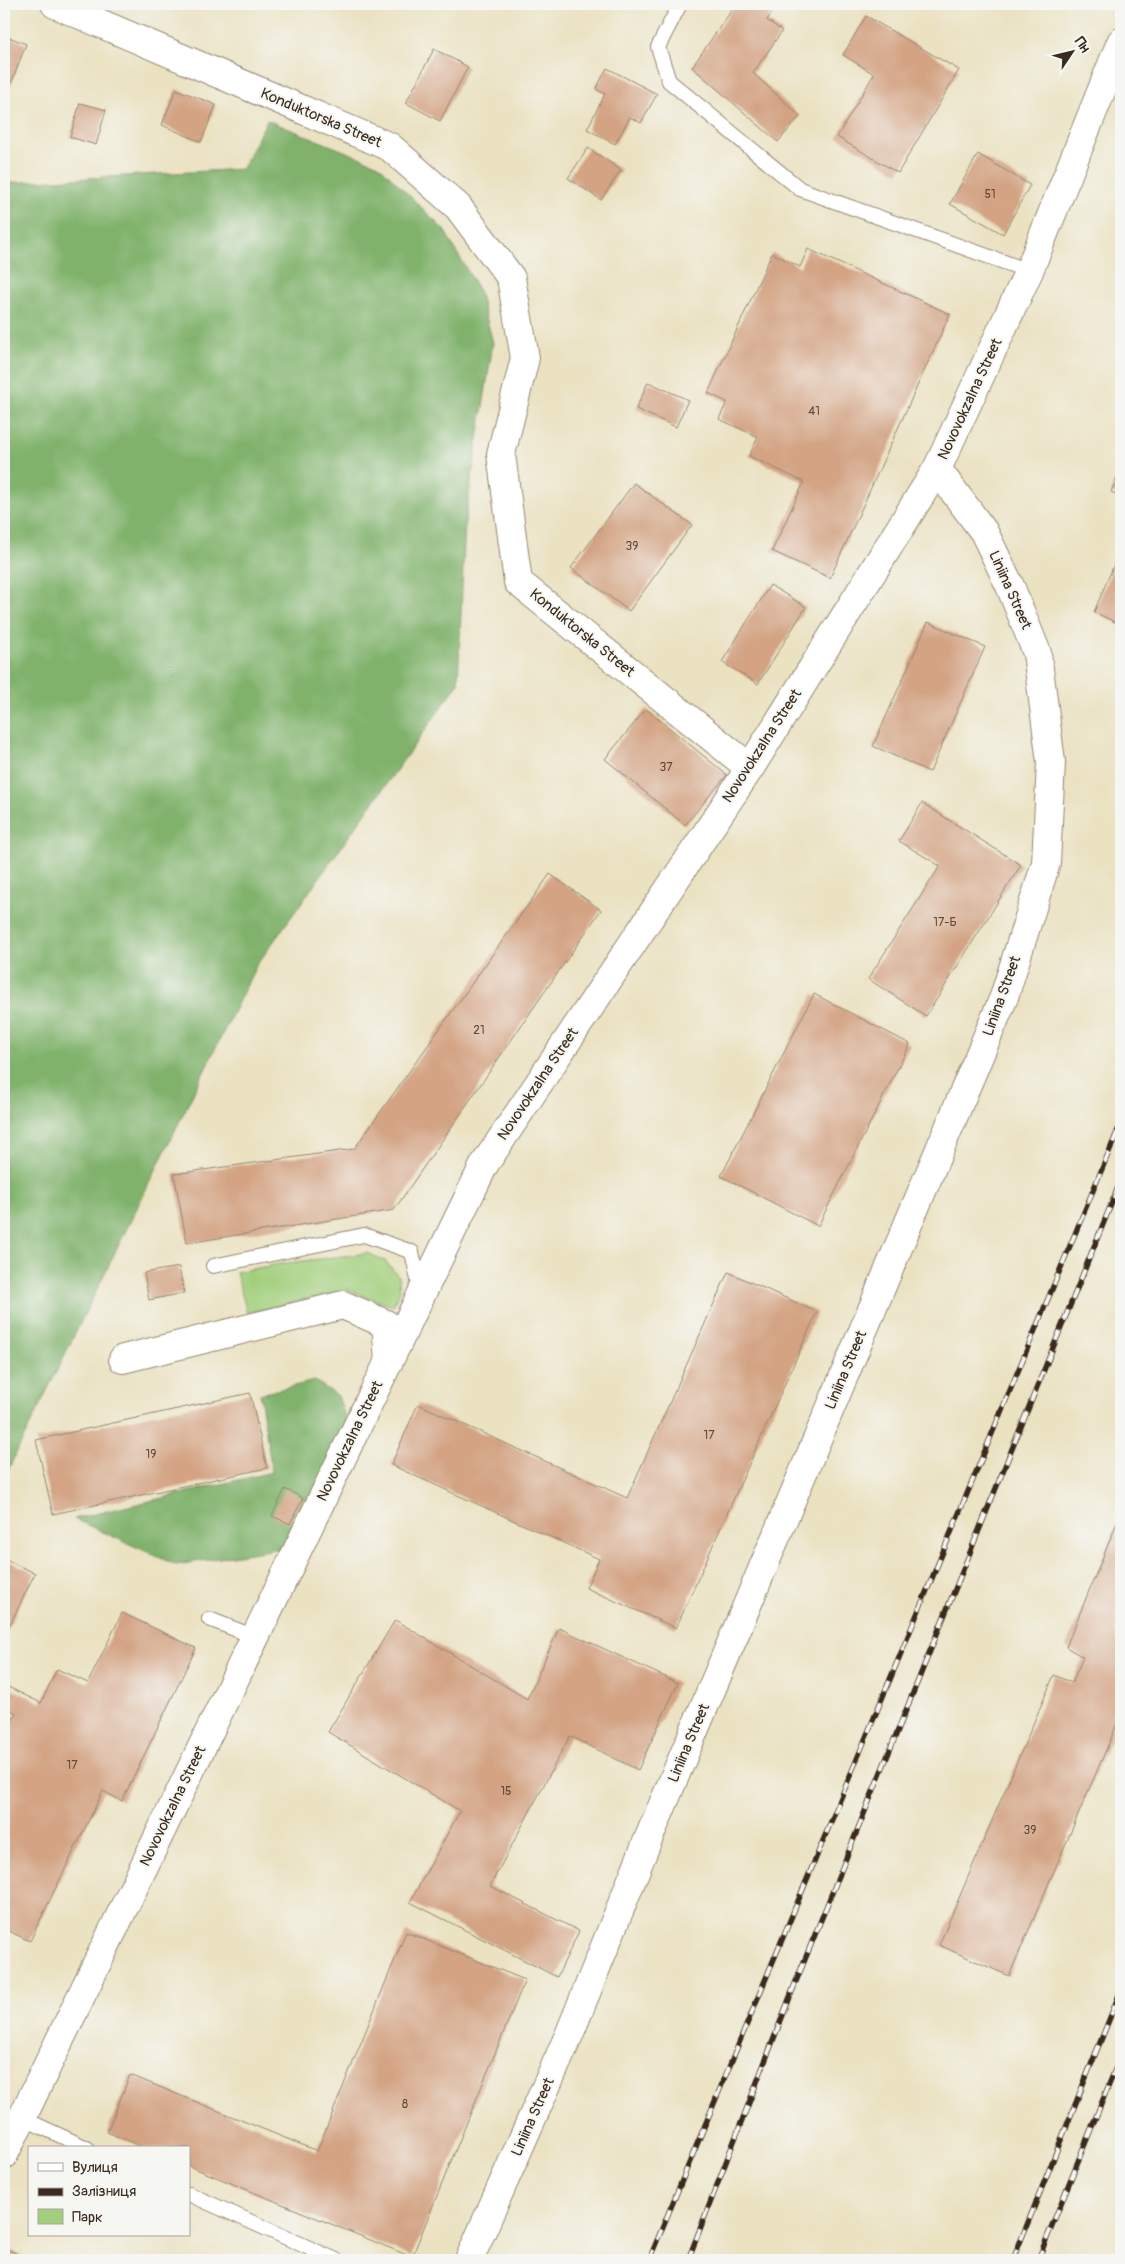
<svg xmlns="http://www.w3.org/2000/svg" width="1125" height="2264" font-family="Pangolin,sans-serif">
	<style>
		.green { fill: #a1cf7c; stroke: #6e7c4d }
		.forest { fill: #80b26c; stroke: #5e6e45 }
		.building { fill: #d3a383 }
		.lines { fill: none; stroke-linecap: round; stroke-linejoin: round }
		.lane-casing { stroke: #938670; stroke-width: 16 }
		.street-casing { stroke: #938670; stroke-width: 30 }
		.lane { stroke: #fff; stroke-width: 14 }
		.street { stroke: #fff; stroke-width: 28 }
		.rail-casing { stroke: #3b2a1e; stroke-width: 5.5 }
		.rail { stroke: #f6f6f2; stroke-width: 4; stroke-dasharray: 11; stroke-linecap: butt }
		.labels { text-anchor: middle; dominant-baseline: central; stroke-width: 4; stroke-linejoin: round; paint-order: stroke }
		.number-label { font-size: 12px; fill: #614837 }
		.street-label { font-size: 15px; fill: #3b2a1e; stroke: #f6f6f2 }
	</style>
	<rect width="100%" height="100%" fill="#f6f6f2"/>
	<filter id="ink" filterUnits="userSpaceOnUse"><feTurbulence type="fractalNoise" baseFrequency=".02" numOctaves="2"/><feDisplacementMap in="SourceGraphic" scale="10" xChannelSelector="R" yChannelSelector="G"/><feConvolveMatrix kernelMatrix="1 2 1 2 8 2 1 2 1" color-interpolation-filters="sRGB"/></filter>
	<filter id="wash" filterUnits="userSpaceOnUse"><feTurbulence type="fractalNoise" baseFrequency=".0096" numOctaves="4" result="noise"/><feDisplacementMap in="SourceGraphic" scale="20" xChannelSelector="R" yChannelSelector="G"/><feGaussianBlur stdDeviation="1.12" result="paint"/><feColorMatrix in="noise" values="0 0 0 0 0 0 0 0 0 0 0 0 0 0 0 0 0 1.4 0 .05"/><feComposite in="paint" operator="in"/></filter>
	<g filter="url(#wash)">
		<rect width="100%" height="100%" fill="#ebe2c2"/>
		<polygon class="green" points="368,1253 385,1261 399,1276 400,1291 393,1306 347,1290 247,1313 236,1272 279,1264"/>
		<g class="forest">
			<polygon points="267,120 379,165 444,230 479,291 493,343 465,521 458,684 256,966 4,1478 4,183 242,169"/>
			<polygon points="315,1381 338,1396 347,1422 288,1547 176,1565 74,1519 272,1472 260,1394"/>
		</g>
		<g id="blocks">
			<g class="building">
				<polygon points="736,4 778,4 767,20 782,31 753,73 800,116 778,142 692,67"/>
				<polygon points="866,16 959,70 898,173 837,137 874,74 843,55"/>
				<polygon points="4,35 26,44 4,103"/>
				<polygon points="434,49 468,67 440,121 406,103"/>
				<polygon points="607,68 657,94 641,123 630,117 615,144 587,129 605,94 596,89"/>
				<polygon points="176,89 216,105 201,142 162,125"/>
				<polygon points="80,103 106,110 96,145 70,137"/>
				<polygon points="588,148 621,170 601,200 568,178"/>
				<polygon points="978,154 1030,185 1003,234 950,204"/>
				<polygon points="808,249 950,314 830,578 772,551 804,482 749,456 758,437 719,419 727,402 708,393 772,253 800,267"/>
				<polygon points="648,382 688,400 676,427 636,409"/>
				<polygon points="1121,467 1121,496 1111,492"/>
				<polygon points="634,483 692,525 629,611 571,568"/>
				<polygon points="1121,548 1121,625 1094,612"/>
				<polygon points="770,585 806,607 758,684 722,662"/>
				<polygon points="928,622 985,647 930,772 873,746"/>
				<polygon points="646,709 727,775 685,825 605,759"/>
				<polygon points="922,803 1021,865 926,1016 868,979 940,866 899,841"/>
				<polygon points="550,874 601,910 394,1210 187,1243 174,1174 354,1149"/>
				<polygon points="814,994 910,1044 818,1226 721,1176"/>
				<polygon points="179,1267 184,1293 149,1300 144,1273"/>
				<polygon points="728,1272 817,1312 676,1628 586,1588 599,1559 391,1465 418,1404 627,1498"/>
				<polygon points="250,1393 267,1468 53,1514 36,1440"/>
				<polygon points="285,1489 303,1498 290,1524 272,1516"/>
				<polygon points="1121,1513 1121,1715 1009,1976 939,1945 1054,1675 1072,1683 1083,1657 1066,1647"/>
				<polygon points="4,1559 35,1573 4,1637"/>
				<polygon points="122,1613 196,1648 122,1801 103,1791 30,1941 4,1929 4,1739 16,1713 4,1706 4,1685 41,1703 57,1669 88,1683"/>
				<polygon points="395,1620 527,1699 559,1628 678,1683 638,1770 570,1736 490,1886 579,1931 557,1977 410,1902 460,1811 328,1732"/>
				<polygon points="406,1932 525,1980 412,2257 189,2166 189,2148 145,2148 107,2132 130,2075 317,2151"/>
				<polygon points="4,2247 29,2260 4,2260"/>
			</g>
		</g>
	</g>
	<g filter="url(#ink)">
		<use href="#blocks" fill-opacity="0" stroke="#938670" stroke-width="1"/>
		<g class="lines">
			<g class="lane-casing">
				<g id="lane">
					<polyline points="680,4 658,47 669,81 800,189 1029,271"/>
					<polyline points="213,1266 364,1235 412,1252 420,1289"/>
					<polyline points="209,1619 255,1637"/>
					<polyline points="22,2118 87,2148"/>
					<polyline points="189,2194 336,2260"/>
				</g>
			</g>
			<g class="street-casing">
				<g id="street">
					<polyline points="55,4 390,147 458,207 511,278 525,358 501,454 518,582 750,768"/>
					<polyline points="123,1359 343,1305 386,1324 389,1360"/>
					<polyline points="4,2155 484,1165 750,768 937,469 1029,271 1121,42"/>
					<polyline points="469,2260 569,2035 647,1842 1004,997 1046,863 1051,762 1037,653 1010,586 984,532 937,469"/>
				</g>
			</g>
			<use href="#lane" class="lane"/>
			<use href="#street" class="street"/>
			<g class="rail-casing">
				<g id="rail">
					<polyline points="649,2260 1121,1123"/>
					<polyline points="688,2260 795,1984 1121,1180"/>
					<polyline points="1013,2260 1121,1990"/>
					<polyline points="1038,2260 1121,2055"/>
				</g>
			</g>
			<use href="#rail" class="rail"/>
		</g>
	</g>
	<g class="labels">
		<g class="number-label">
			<text x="990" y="194">51</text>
			<text x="814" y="411">41</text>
			<text x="632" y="546">39</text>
			<text x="666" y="767">37</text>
			<text x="945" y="922">17-Б</text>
			<text x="479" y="1030">21</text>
			<text x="709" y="1435">17</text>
			<text x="151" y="1454">19</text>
			<text x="72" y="1765">17</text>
			<text x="506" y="1791">15</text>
			<text x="1030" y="1830">39</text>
			<text x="405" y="2104">8</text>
		</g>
		<g class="street-label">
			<text transform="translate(321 118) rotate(23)">Konduktorska Street</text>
			<text transform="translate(970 399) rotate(-65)">Novovokzalna Street</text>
			<text transform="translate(1010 590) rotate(66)">Liniina Street</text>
			<text transform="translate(582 633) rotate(39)">Konduktorska Street</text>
			<text transform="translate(762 746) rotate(-57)">Novovokzalna Street</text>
			<text transform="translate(1002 996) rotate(-70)">Liniina Street</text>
			<text transform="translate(538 1084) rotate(-56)">Novovokzalna Street</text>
			<text transform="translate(846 1370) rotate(-67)">Liniina Street</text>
			<text transform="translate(350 1441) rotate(-64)">Novovokzalna Street</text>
			<text transform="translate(689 1743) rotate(-67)">Liniina Street</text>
			<text transform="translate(173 1806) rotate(-64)">Novovokzalna Street</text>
			<text transform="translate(533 2117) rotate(-66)">Liniina Street</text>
		</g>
	</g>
	<rect width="1125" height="2264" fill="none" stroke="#f6f6f2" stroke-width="20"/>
	<rect x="28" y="2146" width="162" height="90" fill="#f6f6f2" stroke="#aba49d"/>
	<rect x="38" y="2163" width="25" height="8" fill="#ffffff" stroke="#aba49d"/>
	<text x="72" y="2172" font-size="15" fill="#3b2a1e">Вулиця</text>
	<rect x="38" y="2188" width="25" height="8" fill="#3b2a1e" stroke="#aba49d"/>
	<text x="72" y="2196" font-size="15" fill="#3b2a1e">Залізниця</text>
	<rect x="38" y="2209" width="25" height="15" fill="#a1cf7c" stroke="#aba49d"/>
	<text x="72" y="2222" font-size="15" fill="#3b2a1e">Парк</text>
	<g transform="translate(1072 52) rotate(55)" stroke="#f6f6f2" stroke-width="4" paint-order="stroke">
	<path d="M0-4L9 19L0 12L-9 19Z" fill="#3b2a1e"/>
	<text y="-8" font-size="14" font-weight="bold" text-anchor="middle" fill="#3b2a1e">Пн</text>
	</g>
</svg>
